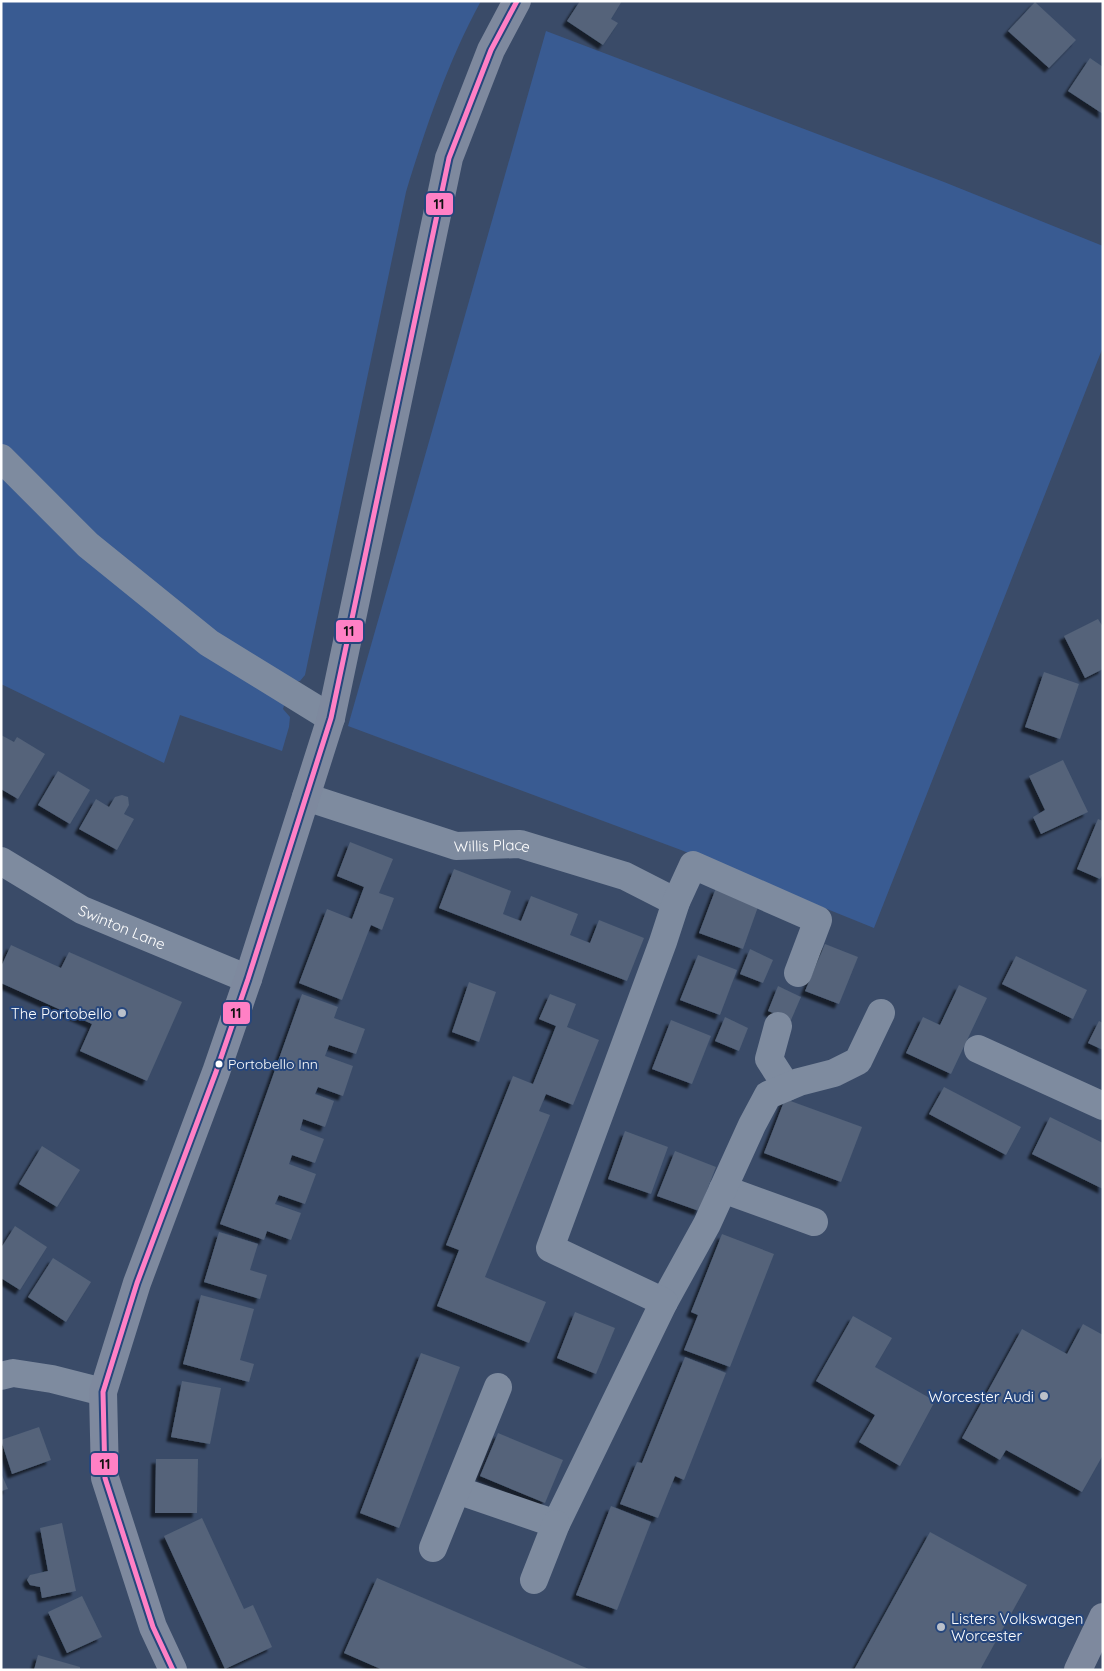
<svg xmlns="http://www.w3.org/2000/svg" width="1104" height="1671" font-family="Quicksand,sans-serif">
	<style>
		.green { fill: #395b92 }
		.building { fill: #54637a; filter: url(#shadow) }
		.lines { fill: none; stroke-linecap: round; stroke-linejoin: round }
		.minor { stroke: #7e8b9f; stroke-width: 28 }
		.major { stroke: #7e899e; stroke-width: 28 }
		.bus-1-casing { stroke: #26467c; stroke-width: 9 }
		.bus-1 { stroke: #ff80c5; stroke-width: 5 }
		.poi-dot { fill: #bac0ca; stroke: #26467c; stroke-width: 2 }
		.bus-dot { fill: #fff; stroke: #26467c; stroke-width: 2 }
		.labels { text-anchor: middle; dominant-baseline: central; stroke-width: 4; stroke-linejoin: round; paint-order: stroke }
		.bus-label { font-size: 14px; fill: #fff; stroke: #26467c; text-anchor: start }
		.street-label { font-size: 15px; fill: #fff; stroke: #26467c }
		.poi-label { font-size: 15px; fill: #fff; stroke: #26467c; text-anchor: end }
		.line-badge { stroke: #26467c; stroke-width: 2 }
		.pale-badge-label { font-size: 14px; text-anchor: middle; font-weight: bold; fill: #111 }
	</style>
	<defs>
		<filter id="shadow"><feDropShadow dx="-4.5" dy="4.5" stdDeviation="1" flood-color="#0009"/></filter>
	</defs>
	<rect width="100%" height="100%" fill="#3a4b68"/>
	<g class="green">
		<path d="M 1,1 L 481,1 C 448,61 426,127 406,192 L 305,675 L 300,681 L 291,682 L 283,709 L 290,717 L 289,727 L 282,751 L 180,715 L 164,763 L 1,684 Z"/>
		<polygon points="546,31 944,182 1103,246 1103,347 874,928 681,850 348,726"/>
	</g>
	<g class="building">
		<polygon points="580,1 622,1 611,19 618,23 603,45 567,21"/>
		<polygon points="1035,2 1076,40 1049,68 1008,31"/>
		<polygon points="1090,58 1103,67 1103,114 1068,91"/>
		<polygon points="1098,619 1103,627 1103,669 1085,678 1064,636"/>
		<polygon points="1044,672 1079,684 1060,739 1025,727"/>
		<polygon points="1,735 14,742 17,737 45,754 18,799 1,789"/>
		<polygon points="1063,760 1088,812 1041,834 1033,817 1045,810 1029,776"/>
		<polygon points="58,771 90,790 70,824 38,805"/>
		<polygon points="122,795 128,797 129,805 124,814 134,819 117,850 79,829 96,799 109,807 115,797"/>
		<polygon points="1098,819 1103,821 1103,874 1100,879 1077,869"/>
		<polygon points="350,842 393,859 379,893 394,898 382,930 371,925 342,1000 299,983 327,909 352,919 364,887 337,876"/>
		<polygon points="454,869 511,891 503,914 521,921 531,896 578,914 570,935 590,943 599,920 644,938 627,981 439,908"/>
		<polygon points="716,888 759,904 743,949 699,933"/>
		<polygon points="825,944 858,957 839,1004 805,991"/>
		<polygon points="11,945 61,968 69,952 182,1002 147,1081 80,1051 92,1024 1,983 1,967"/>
		<polygon points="750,949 773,960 763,983 740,974"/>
		<polygon points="698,955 737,970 720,1015 680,1000"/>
		<polygon points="1016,956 1087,990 1073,1019 1002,984"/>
		<polygon points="469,982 496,992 479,1042 452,1032"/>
		<polygon points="959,985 987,998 951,1074 906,1053 923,1017 940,1025"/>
		<polygon points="778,986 801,997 791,1020 768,1011"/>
		<polygon points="302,994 338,1007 334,1018 365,1029 356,1054 329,1045 325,1056 353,1066 343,1096 318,1087 315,1094 334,1101 325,1127 303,1119 300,1130 324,1139 315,1163 292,1155 289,1164 316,1174 305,1204 279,1195 275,1204 301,1213 291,1240 267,1231 264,1240 220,1224"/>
		<polygon points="550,994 576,1004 567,1027 599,1040 573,1105 546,1094 539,1111 550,1115 485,1277 546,1302 529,1343 437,1306 459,1250 446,1245 513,1076 533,1084 556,1026 539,1019"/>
		<polygon points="725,1017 748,1028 739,1051 715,1041"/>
		<polygon points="671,1020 711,1036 692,1084 652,1069"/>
		<polygon points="1099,1021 1103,1023 1103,1050 1088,1043"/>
		<polygon points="944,1087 1021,1127 1006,1155 929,1114"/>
		<polygon points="785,1099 862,1127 841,1182 764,1153"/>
		<polygon points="1050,1117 1103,1143 1103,1189 1032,1154"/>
		<polygon points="625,1131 668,1147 651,1194 608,1179"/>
		<polygon points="42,1146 80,1170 57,1207 19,1184"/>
		<polygon points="675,1151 716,1167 699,1211 657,1196"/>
		<polygon points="15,1226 47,1247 20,1290 1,1278 1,1248"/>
		<polygon points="219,1232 258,1244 250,1270 267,1275 260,1299 204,1282"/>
		<polygon points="722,1234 774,1254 730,1367 684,1350 698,1315 691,1312"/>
		<polygon points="53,1258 91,1282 66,1322 28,1297"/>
		<polygon points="201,1295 254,1309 240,1360 254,1364 249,1382 183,1364"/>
		<polygon points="575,1312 615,1328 596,1374 557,1358"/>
		<polygon points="853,1316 892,1338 875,1367 935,1401 900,1466 859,1442 875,1415 816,1381"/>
		<polygon points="1083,1324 1103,1335 1103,1455 1082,1492 1006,1450 1000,1460 962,1438 1022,1329 1067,1354"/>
		<polygon points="421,1353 460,1367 399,1528 360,1513"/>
		<polygon points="685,1357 726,1373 684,1480 675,1476 658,1518 620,1504 637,1462 642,1463"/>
		<polygon points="182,1381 221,1388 210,1444 171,1437"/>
		<polygon points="39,1427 51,1460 12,1474 1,1440"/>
		<polygon points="498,1433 563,1460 545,1503 480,1476"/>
		<polygon points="156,1459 198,1459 197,1513 155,1513"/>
		<polygon points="1,1473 8,1489 1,1491"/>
		<polygon points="611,1506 651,1522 617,1610 576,1595"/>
		<polygon points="202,1518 244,1609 253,1605 272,1647 225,1669 164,1536"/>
		<polygon points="62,1523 76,1591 42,1598 40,1587 30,1585 27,1580 30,1575 48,1571 40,1528"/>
		<polygon points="930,1532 1027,1585 980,1670 854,1670"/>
		<polygon points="377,1578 591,1670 383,1670 344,1653"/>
		<polygon points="82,1596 102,1637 67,1653 48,1612"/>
		<polygon points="38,1655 80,1667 80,1670 34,1670"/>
	</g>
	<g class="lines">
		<g class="minor">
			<polyline points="1,458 88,545 209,643 331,718"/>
			<path id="s1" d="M 306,797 L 456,846 L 520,844 L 625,876 L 676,902"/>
			<path id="s2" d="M 1,861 L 82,910 L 248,979"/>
			<polyline points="778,1026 769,1059 787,1087"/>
			<polyline points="978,1049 1103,1106"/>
			<polyline points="723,1189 814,1222"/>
			<polyline points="664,1302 707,1224 752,1125 768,1095 799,1082 834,1073 858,1061 881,1013"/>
			<polyline points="1,1376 13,1373 52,1379 103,1392"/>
			<polyline points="457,1490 556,1524 664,1302 550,1248 663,942 676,902 693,865 818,920 798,973"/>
			<polyline points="433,1548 498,1387"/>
			<polyline points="534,1580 556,1524"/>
		</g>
		<g class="major">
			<polyline points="173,1670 153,1627 105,1478 103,1392 137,1283 216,1072 248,979 331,718 449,158 491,50 517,1"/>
			<polyline points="1078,1670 1103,1617"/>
		</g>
		<g class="bus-1-casing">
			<polyline id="bus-1" points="173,1670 153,1627 105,1478 103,1392 137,1283 216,1072 248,979 331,718 449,158 491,50 517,1"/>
		</g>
		<use href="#bus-1" class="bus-1"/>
	</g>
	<g class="poi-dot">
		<circle cx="122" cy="1013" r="5"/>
		<circle cx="1044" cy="1396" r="5"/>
		<circle cx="941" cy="1627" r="5"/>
	</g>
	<circle class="bus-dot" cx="219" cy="1064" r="4.5"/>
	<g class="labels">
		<g class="bus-label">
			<text x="228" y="1064">Portobello Inn</text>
		</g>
		<g class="street-label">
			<text stroke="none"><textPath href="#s1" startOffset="194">Willis Place</textPath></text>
			<text stroke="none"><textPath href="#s2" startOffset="138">Swinton Lane</textPath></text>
		</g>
		<g class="poi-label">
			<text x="112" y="1013">The Portobello</text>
			<text x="1034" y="1396">Worcester Audi</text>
			<text x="951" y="1618" text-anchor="start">Listers Volkswagen<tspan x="951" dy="17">Worcester</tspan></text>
		</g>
	</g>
	<g class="line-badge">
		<rect x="425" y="192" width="29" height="24" rx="5" fill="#ff80c5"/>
		<rect x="335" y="619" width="29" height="24" rx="5" fill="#ff80c5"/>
		<rect x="222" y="1001" width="29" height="24" rx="5" fill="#ff80c5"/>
		<rect x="90" y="1452" width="29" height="24" rx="5" fill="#ff80c5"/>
	</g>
	<g class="pale-badge-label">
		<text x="439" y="209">11</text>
		<text x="349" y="636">11</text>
		<text x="236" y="1018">11</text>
		<text x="105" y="1469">11</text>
	</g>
	<rect width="1104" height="1671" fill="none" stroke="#ffffff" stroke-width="5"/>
</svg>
